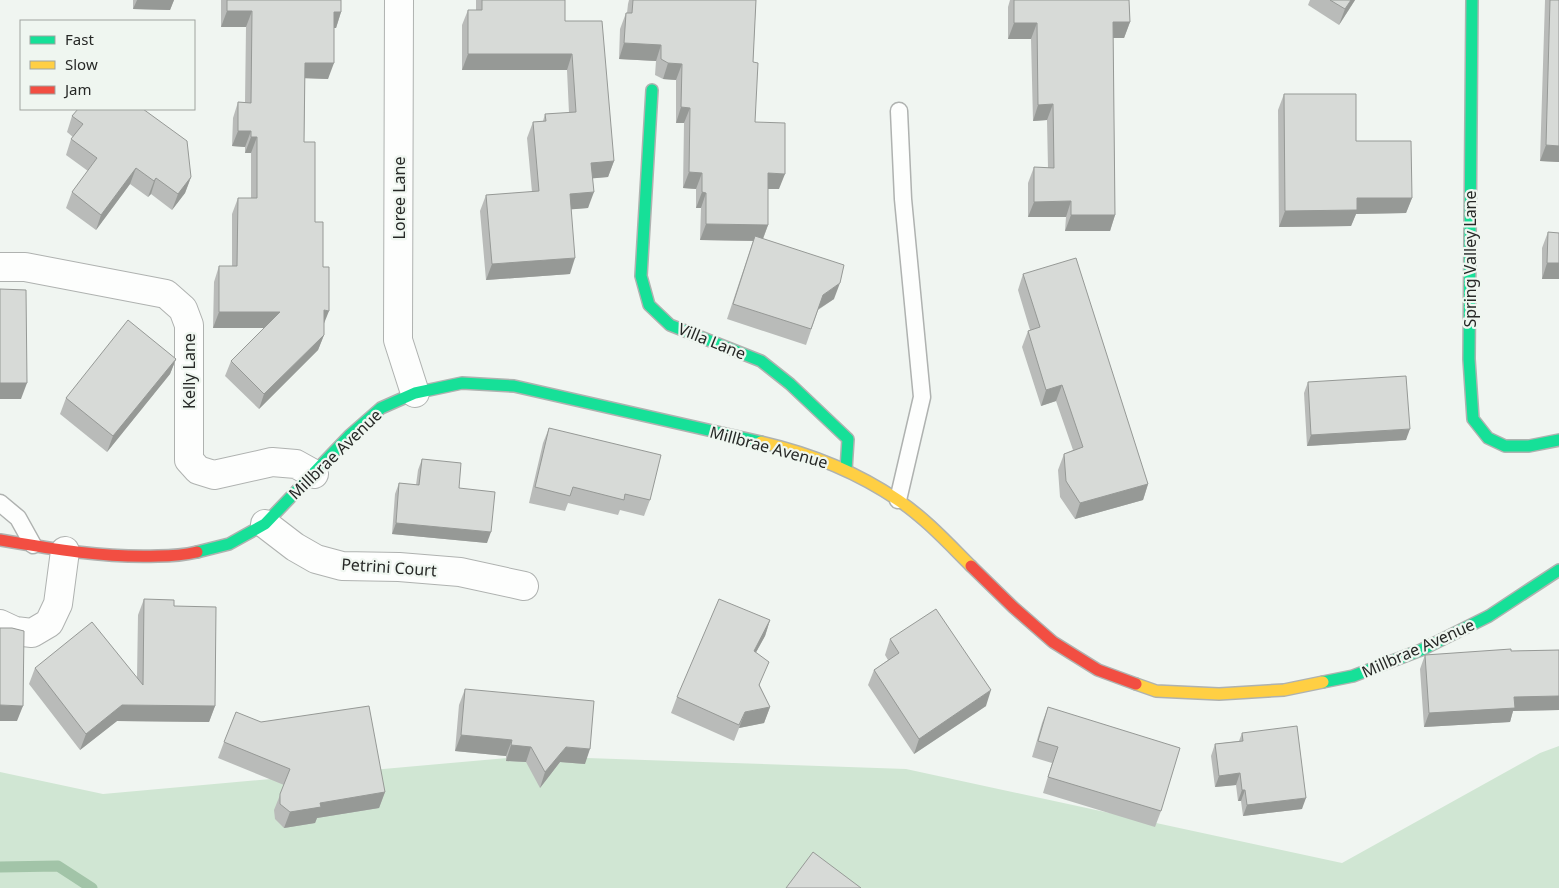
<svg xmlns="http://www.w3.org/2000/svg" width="1559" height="888" font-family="'Noto Sans',sans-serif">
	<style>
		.green { fill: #d0e6d3 }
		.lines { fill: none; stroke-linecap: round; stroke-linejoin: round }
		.stream { stroke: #a2c4a8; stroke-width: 11 }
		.lane-casing { stroke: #afb2b0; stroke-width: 19 }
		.street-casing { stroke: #afb2b0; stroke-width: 30 }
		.fast-casing { stroke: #afb2b0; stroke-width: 14 }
		.slow-casing { stroke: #afb2b0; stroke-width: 14 }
		.jam-casing { stroke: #afb2b0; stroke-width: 14 }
		.lane { stroke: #fdfefd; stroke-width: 16 }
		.street { stroke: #fdfefd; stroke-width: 28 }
		.fast { stroke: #16e098; stroke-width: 11 }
		.slow { stroke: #ffcf43; stroke-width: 11 }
		.jam { stroke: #f24e42; stroke-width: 11 }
		.wall { fill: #b9bbb9 }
		.shaded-wall { fill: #969996 }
		.building { fill: #d7dad7; stroke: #969996 }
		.labels { text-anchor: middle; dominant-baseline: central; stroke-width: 4.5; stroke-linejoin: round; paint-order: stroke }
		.street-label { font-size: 16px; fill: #262826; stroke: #eff6f0 }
	</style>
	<rect width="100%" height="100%" fill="#f0f5f1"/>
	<polygon class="green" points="1559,746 1559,888 0,888 0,772 103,794 529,756 906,769 1342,863 1540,753"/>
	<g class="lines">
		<polyline class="stream" points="0,867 58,866 92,888"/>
		<g class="lane-casing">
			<g id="lane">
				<polyline points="898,500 922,397 903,199 899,111"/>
				<polyline points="0,503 18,518 33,545"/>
			</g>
		</g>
		<g class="street-casing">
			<g id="street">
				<polyline points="399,0 398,340 415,393"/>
				<polyline points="0,267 25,267 166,294 183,309 189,325 189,460 198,470 214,475 272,462 296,464 314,474"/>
				<polyline points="265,524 295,547 316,559 342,566 399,567 460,572 524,586"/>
				<polyline points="0,624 15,631 32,633 49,623 58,604 65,551"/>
			</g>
		</g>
		<g class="fast-casing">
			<g id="fast">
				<polyline points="1472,0 1469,359 1473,419 1488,438 1505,446 1529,446 1559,440"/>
				<polyline points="652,90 641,276 649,305 670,325 761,361 790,384 848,439 846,470"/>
				<polyline points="197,552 229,544 265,524 349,436 381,408 415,393 462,383 514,386 761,442"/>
				<polyline points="1323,682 1353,676 1421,650 1489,616 1559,570"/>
			</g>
		</g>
		<g class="slow-casing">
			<g id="slow">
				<path d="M 761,442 C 809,453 857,472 898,500 C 925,518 948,543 971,566"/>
				<polyline points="1136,684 1156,691 1219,694 1284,690 1323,682"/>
			</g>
		</g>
		<g class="jam-casing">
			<g id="jam">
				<path d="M 0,540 C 52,549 105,558 158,556 C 172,556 184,555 197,552"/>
				<polyline points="971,566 1013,607 1053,642 1098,670 1136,684"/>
			</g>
		</g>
		<use href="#lane" class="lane"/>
		<use href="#street" class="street"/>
		<use href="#fast" class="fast"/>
		<use href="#slow" class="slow"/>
		<use href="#jam" class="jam"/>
	</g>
	<g class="wall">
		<polygon points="133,0 174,0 170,10 133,9"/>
		<polygon points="221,0 341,0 341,12 336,28 334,28 328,79 305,78 304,142 315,222 323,267 324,335 318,350 259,409 225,376 231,361 264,328 213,328 214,282 219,266 232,266 232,214 238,198 251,198 251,153 245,153 245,147 232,146 233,118 238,102 245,102 246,27 221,27"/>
		<polygon points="476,0 565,0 565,21 614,161 608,177 593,178 588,208 571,209 570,274 486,280 480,211 486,195 532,192 527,138 533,122 543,121 545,114 569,113 567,70 462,70 462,25 468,10 476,10"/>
		<polygon points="629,0 756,0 753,62 755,122 779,189 768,189 768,225 763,239 834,299 818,310 806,345 727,319 753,241 700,240 701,208 696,208 696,189 683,188 684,123 676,123 676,80 663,79 655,75 656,61 619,59 620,29 626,13 627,13 628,4"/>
		<polygon points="1010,0 1129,0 1130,22 1124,38 1113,38 1115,215 1110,231 1065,231 1066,217 1028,217 1028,183 1034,167 1048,168 1047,120 1033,121 1031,39 1008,39 1008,7"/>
		<polygon points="1310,0 1355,0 1339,25 1308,5"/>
		<polygon points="1545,0 1559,0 1559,162 1540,161"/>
		<polygon points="1284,94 1356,141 1412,198 1406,213 1356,214 1351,226 1279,227 1278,110"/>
		<polygon points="72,116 191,177 185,193 172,210 151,194 148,197 130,184 96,230 66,208 72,192 88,171 66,155 71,139 73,137 67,132"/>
		<polygon points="1548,232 1559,233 1559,279 1542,279 1542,248"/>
		<polygon points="1023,274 1148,484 1143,500 1075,519 1060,497 1058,470 1064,454 1073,450 1056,401 1041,406 1022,347 1028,331 1030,330 1018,290"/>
		<polygon points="176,359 170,374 107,452 60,414 66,398"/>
		<polygon points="1308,382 1406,440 1307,446 1304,393"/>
		<polygon points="549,428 650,500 644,516 620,510 618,515 568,503 565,511 529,503 543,443"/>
		<polygon points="422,459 459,488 487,543 392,534 395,494 399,483 416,485 418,470"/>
		<polygon points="144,599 174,606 215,706 209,722 117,721 80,750 29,684 35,668 137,678 138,615"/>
		<polygon points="770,620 765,636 756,652 760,686 770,707 764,723 739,728 734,741 671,713 677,697"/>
		<polygon points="890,639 986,706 914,754 868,685 874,670 888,660 885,655"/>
		<polygon points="1559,650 1559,710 1513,711 1510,722 1424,727 1420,669 1425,655 1511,651"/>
		<polygon points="465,689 585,764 560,762 540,788 526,762 506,761 506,756 455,751 459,705"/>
		<polygon points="1048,707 1161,811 1155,827 1043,793 1052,763 1032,757 1042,723"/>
		<polygon points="1242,733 1302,809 1243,816 1241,801 1238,801 1236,785 1215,787 1211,756 1215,744 1239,741"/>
		<polygon points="224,742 385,792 379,808 317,818 315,823 284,828 275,819 274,810 284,785 218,758"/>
	</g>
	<g class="shaded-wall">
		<polygon points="137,0 174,0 170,10 133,9"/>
		<polygon points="1351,0 1355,0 1339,25 1345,9"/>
		<polygon points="227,11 252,11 246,27 221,27"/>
		<polygon points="334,12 341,12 336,28 328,28"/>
		<polygon points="1113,22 1130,22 1124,38 1107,38"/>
		<polygon points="1014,23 1037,23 1031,39 1008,39"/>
		<polygon points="624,43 661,45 656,61 619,59"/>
		<polygon points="468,54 572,54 567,70 462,70"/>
		<polygon points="305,63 334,63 328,79 299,78"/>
		<polygon points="668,63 682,64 676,80 663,79"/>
		<polygon points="1053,104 1047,120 1033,121 1038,105"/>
		<polygon points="681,107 690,108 684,123 676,123"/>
		<polygon points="238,131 251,131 245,147 232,146"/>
		<polygon points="251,137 257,137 251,153 245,153"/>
		<polygon points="1546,145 1559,146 1559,162 1540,161"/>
		<polygon points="614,161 608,177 586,179 591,163"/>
		<polygon points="136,168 130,184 96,230 101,215"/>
		<polygon points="689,172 702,173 696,189 683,188"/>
		<polygon points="768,173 785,174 779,189 763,189"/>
		<polygon points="191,177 185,193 172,210 178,194"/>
		<polygon points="156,178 151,194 148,197 154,181"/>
		<polygon points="594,192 588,208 564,210 570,194"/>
		<polygon points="702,192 706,193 701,208 696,208"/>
		<polygon points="1357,198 1412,198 1406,213 1356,214 1351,226 1279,227 1285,211"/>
		<polygon points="1071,201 1066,217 1028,217 1034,202"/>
		<polygon points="1071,215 1115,215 1110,231 1065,231"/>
		<polygon points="706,224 768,225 762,241 700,240"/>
		<polygon points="575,258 570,274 486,280 492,264"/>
		<polygon points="1547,263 1559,263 1559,279 1542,279"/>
		<polygon points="840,283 834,299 817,310 823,295"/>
		<polygon points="324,310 329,311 323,326"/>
		<polygon points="219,312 280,312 274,328 213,328"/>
		<polygon points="324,335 318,350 259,409 264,394"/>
		<polygon points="176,359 170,374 107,452 113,436"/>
		<polygon points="0,383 27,383 21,399 0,399"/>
		<polygon points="1062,385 1056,401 1041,406 1046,390"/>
		<polygon points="1410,429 1406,440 1307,446 1311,435"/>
		<polygon points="1148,484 1143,500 1075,519 1080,503"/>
		<polygon points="396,523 491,532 487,543 392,534"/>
		<polygon points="770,620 765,636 748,667 754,651"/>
		<polygon points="991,690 986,706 914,754 919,739"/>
		<polygon points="1559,696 1559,710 1513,711 1510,722 1424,727 1429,713 1514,697"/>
		<polygon points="0,705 23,706 17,721 0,721"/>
		<polygon points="122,705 215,706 209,722 117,721 80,750 86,734"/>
		<polygon points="770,707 764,723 739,728 734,741 745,712"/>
		<polygon points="461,735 512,740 506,756 455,751"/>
		<polygon points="511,745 531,747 526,762 506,761"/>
		<polygon points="566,747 590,749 585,764 560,762 540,788 545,772"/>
		<polygon points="1240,773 1236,785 1215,787 1219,776"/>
		<polygon points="1242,790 1245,790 1241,801 1238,801"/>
		<polygon points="385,792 379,808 317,818 315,823 284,828 290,812 320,803"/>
		<polygon points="1306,798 1302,809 1243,816 1247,805"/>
	</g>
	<g class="building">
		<polygon points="227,0 341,0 341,12 334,12 334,63 305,63 304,142 315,142 315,222 323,222 323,267 329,267 329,311 324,310 324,335 264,394 231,361 280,312 219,312 219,266 237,266 238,198 257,198 257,137 251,137 251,131 238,131 238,102 251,103 252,11 227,11"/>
		<polygon points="482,0 565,0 565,21 602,21 614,161 591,163 594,192 570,194 575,258 492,264 486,195 539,191 533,122 546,121 545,114 576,112 572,54 468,54 468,10 482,10"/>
		<polygon points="633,0 756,0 753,62 758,63 755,122 785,123 785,174 768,173 768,225 706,224 706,193 702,192 702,173 689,172 690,108 681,107 682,64 668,63 661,59 661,45 624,43 626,13 632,13"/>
		<polygon points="1014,0 1129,0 1130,22 1113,22 1115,215 1071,215 1071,201 1034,202 1034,167 1054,168 1053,104 1038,105 1037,23 1014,23"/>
		<polygon points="1330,0 1351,0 1345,9"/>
		<polygon points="1550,0 1559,0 1559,146 1546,145"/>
		<polygon points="1284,94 1356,94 1356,141 1411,141 1412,198 1357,198 1357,210 1285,211"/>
		<polygon points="78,109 143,109 187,141 191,177 178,194 156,178 154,181 136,168 101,215 72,192 97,158 71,139 83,124 72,116"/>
		<polygon points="1548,232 1559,233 1559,263 1547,263"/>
		<polygon points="755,236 844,265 840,283 823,295 811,329 733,304"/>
		<polygon points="1076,258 1148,484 1080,503 1066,481 1064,454 1083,447 1062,385 1046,390 1028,331 1040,327 1023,274"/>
		<polygon points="0,289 26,290 27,383 0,383"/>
		<polygon points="128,320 176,359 113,436 66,398"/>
		<polygon points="1406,376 1410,429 1311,435 1308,382"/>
		<polygon points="549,428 661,455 650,500 625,494 624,500 573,487 570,496 535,487"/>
		<polygon points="422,459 461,463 459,488 495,492 491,532 396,523 399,483 419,485"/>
		<polygon points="144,599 174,600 174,606 216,607 215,706 122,705 86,734 35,668 92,622 143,685"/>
		<polygon points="719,599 770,620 754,651 769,662 759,685 770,707 745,712 739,725 677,697"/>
		<polygon points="936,609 991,690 919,739 874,670 899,653 890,639"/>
		<polygon points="0,628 12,628 24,631 23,706 0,705"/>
		<polygon points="1511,649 1511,651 1559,650 1559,696 1514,697 1515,708 1429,713 1425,655"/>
		<polygon points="465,689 594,701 590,749 566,747 545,772 531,747 511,745 512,740 461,735"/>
		<polygon points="369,706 385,792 320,803 321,807 290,812 280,804 280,794 290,769 224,742 236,712 261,722"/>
		<polygon points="1048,707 1180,748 1161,811 1048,777 1058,747 1038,741"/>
		<polygon points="1297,726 1306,798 1247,805 1245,790 1242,790 1240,773 1219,776 1215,744 1243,741 1242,733"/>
		<polygon points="813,852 861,888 786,888"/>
	</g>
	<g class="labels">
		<g class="street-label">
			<text transform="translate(399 198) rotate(-90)">Loree Lane</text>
			<text transform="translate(1470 259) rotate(-90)">Spring Valley Lane</text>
			<text transform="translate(712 341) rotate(22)">Villa Lane</text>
			<text transform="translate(189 371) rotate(-90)">Kelly Lane</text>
			<text transform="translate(769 447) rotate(15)">Millbrae Avenue</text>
			<text transform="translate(335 454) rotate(-44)">Millbrae Avenue</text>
			<text transform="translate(389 567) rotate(4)">Petrini Court</text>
			<text transform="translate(1418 648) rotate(-24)">Millbrae Avenue</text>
		</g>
	</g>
	<rect x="20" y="20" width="175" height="90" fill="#eff6f0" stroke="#9fa49f"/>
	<rect x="30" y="36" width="25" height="8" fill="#16e098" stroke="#9fa49f"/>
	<text x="65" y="45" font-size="15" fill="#262826">Fast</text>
	<rect x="30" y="61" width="25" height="8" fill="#ffcf43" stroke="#9fa49f"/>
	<text x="65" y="70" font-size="15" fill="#262826">Slow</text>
	<rect x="30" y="86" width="25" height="8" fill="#f24e42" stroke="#9fa49f"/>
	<text x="65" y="95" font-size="15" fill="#262826">Jam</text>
</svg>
